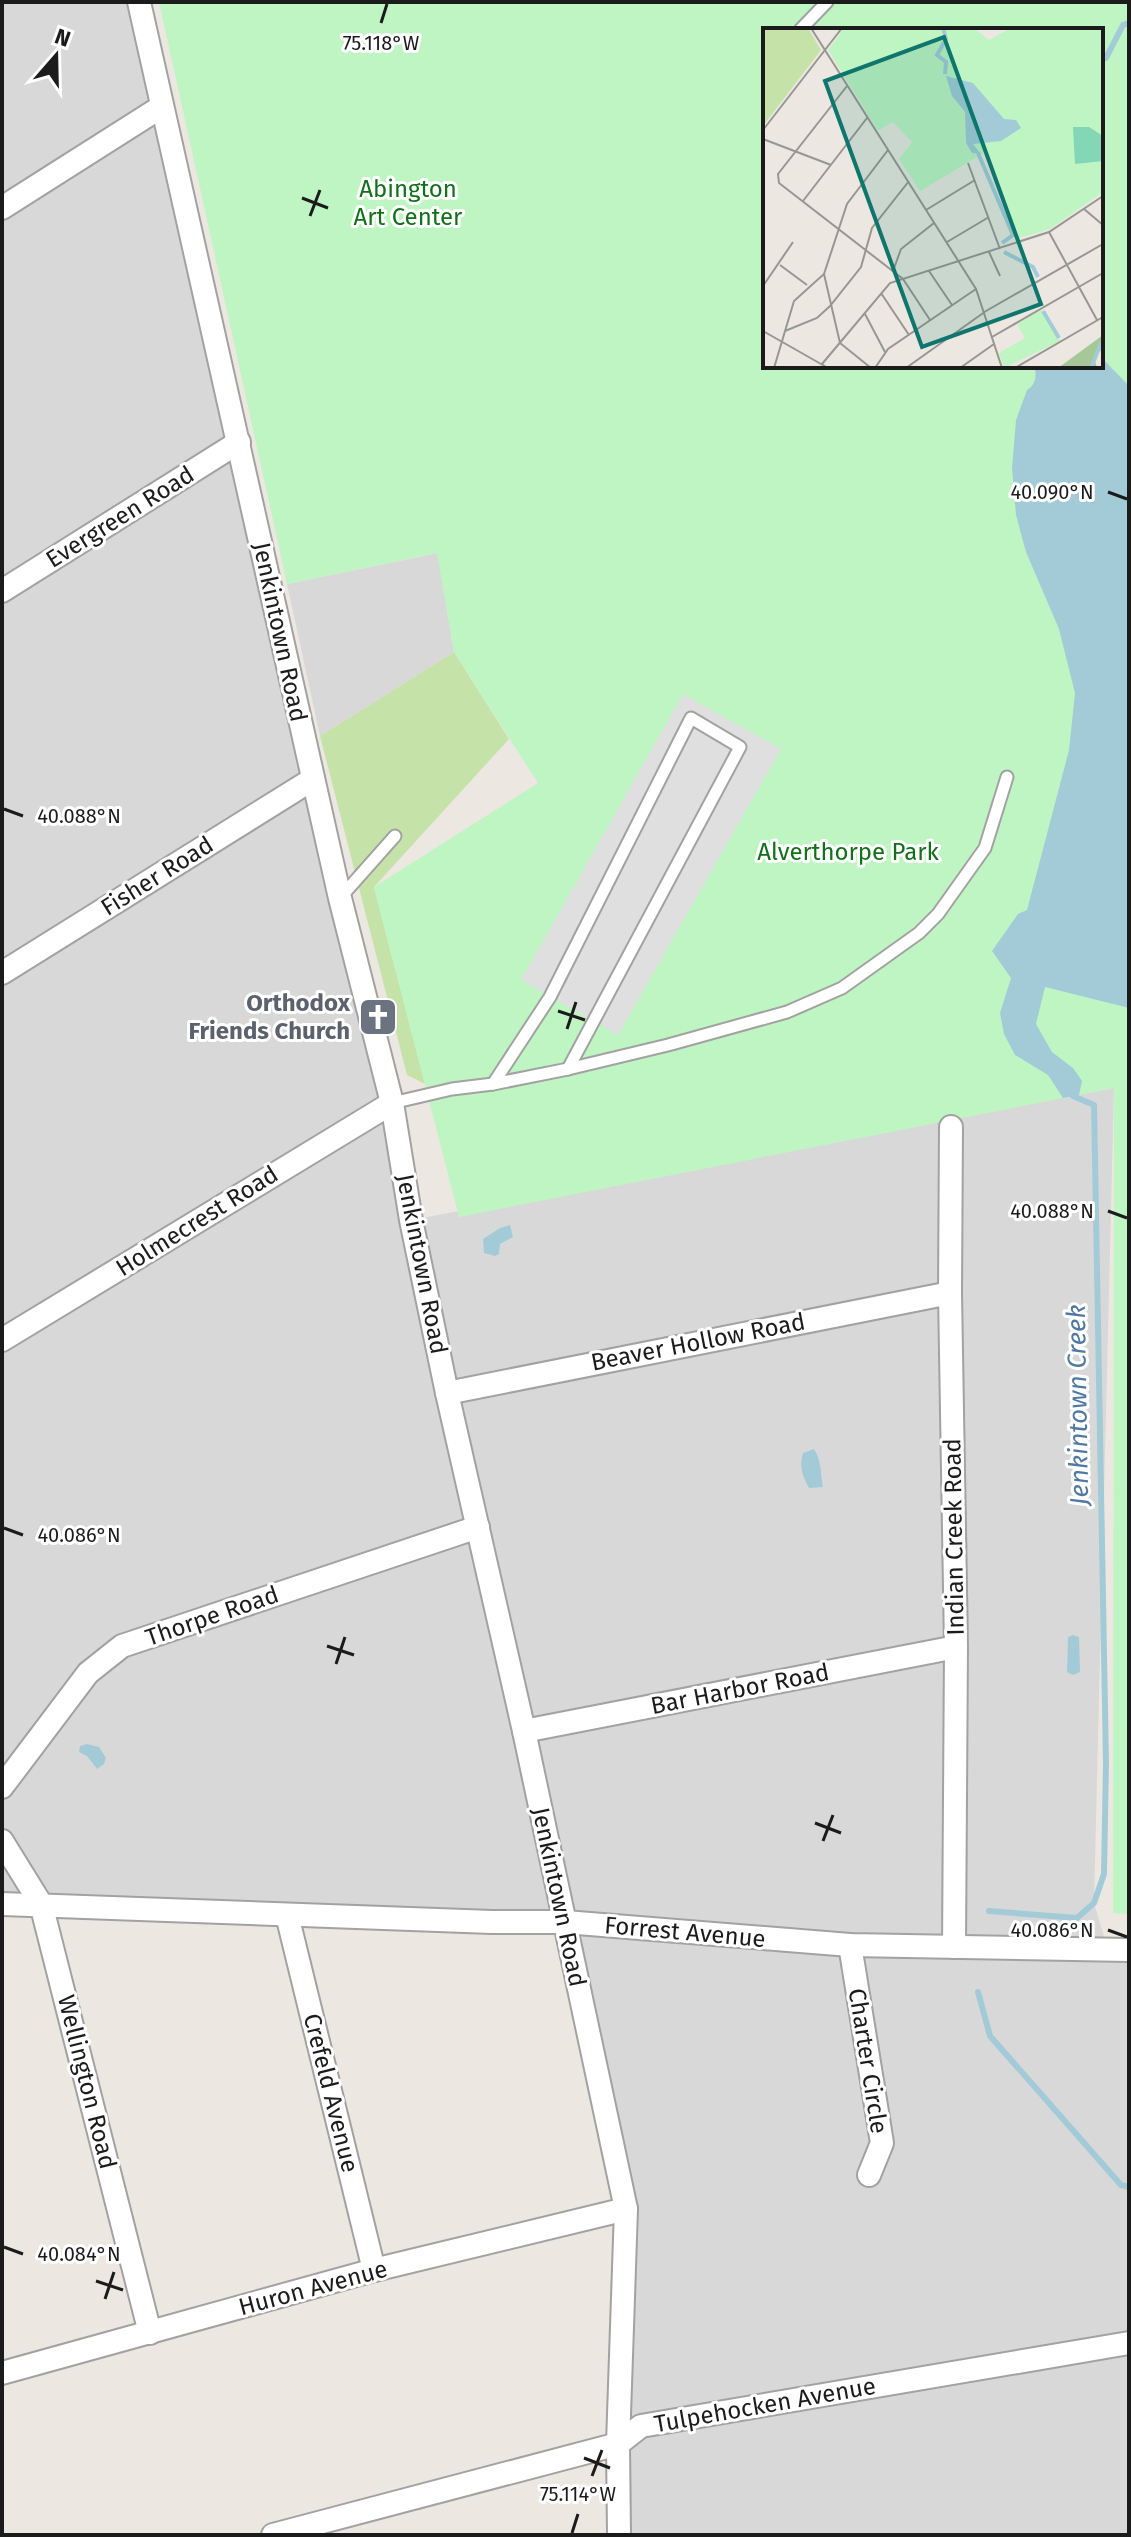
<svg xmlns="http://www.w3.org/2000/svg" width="1131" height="2537" font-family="'Fira Sans',sans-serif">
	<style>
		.residential { fill: #d9d8d8 }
		.grass { fill: #c5e3a9 }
		.park { fill: #bff5c3; fill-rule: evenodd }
		.parking { fill: #dfdfdf }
		.water { fill: #a3cbd7 }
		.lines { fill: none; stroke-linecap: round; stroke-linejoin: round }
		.stream { stroke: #a3cbd7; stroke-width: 6 }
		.lane-casing { stroke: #a2a2a2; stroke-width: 15 }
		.street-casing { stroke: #a2a2a2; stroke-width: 26 }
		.lane { stroke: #fff; stroke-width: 11 }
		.street { stroke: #fff; stroke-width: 22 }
		.ticks { fill: none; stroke: #1b1b1b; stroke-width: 3 }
		.labels { text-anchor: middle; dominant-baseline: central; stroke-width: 6; stroke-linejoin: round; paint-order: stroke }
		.park-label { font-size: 24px; fill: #126f1a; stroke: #fff }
		.street-label { font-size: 24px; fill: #1b1b1b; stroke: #fff }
		.worship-label { font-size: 24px; font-weight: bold; fill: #5b616d; stroke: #fff; text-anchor: end }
		.water-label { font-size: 26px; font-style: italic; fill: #4f78a3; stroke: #fff }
		.inset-river { fill: none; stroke: #a3cbd7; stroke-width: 4 }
		.inset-road { fill: none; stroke: #989692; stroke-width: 2 }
		.view { fill: #0f766e; fill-opacity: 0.15; stroke: #0f766e; stroke-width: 4 }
		.inset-edge { fill: none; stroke: #1b1b1b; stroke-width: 4 }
		.ticks-label { font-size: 20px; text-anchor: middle; fill: #1b1b1b; stroke: #fff; stroke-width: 6; stroke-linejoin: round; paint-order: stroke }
	</style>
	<rect width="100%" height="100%" fill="#ece8e1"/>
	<g class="residential">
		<polygon points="2,2 142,2 411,1220 1114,1088 1094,1903 1108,1950 1129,1950 1129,2535 619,2535 626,2209 566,1929 2,1907"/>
		<polygon points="438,553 454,652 320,736 287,584"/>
	</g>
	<polygon class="grass" points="454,652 509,739 374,887 425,1084 407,1075 320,736"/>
	<path class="park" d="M 159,2 L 1129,2 L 1129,1914 L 1113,1913 L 1114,1088 L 459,1217 L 374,887 L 538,783 L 454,652 L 437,553 L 287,584 ZM 765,30 L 1101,30 L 1101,366 L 765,366 Z"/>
	<polygon class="parking" points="683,694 781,749 618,1035 521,980"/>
	<g class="water">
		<path d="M 1101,357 L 1129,386 L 1129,1008 L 1045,987 L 1036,1024 L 1052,1052 L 1073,1068 L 1082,1081 L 1079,1095 L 1063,1098 L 1048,1075 L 1015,1055 L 1004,1034 L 1000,1013 L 1011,978 L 992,951 L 1018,914 L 1027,910 L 1069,750 L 1075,693 L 1059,629 L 1026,552 L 1016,515 L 1012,468 L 1016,420 L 1027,390 C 1036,385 1037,375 1034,366 L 1101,366 Z"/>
		<polygon points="510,1225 513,1237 500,1244 499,1254 495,1256 484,1253 483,1239 500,1228"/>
		<path d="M 814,1449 C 822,1462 820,1472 823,1487 L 809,1488 C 802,1475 799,1466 803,1453 Z"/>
		<polygon points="1073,1635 1079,1637 1080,1672 1073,1675 1067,1672 1068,1637"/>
		<polygon points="87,1744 99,1747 106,1758 104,1764 97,1769 87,1756 79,1752 80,1746"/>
	</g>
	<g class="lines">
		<g class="stream">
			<polyline points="1101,60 1106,58 1123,25 1129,23"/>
			<polyline points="989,1911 1077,1918 1094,1903 1104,1874 1106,1763 1094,1105 1073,1096 1069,1089"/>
			<polyline points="978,1992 990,2036 1121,2185 1129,2187"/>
		</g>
		<g class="lane-casing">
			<g id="lane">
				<polyline points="800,30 827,2"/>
				<polyline points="340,898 395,836"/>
				<polyline points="493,1084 550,997 691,718 740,747 568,1069"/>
				<polyline points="392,1103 452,1089 493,1084 568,1069 668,1045 787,1012 842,988 919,933 938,914 985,848 1007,777"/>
			</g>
		</g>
		<g class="street-casing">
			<g id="street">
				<polyline points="139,2 340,898 392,1103 411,1220 447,1393 524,1731 626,2209 618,2444 619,2535"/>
				<polyline points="2,208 161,107"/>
				<polyline points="2,591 239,442"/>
				<polyline points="2,973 313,779"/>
				<polyline points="951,1127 950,1293 956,1647 954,1947"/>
				<polyline points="2,1340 392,1103"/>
				<polyline points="447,1393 950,1293"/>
				<polyline points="524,1731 956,1647"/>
				<polyline points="2,1787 88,1673 122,1646 478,1527"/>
				<polyline points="2,1841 41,1904 150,2333"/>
				<polyline points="2,1904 492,1922 565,1922 850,1945 1129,1950"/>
				<polyline points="287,1915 374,2270"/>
				<polyline points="850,1945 882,2143 869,2175"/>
				<polyline points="2,2373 374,2270 626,2209"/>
				<polyline points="273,2535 618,2444 641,2426 1129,2343"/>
			</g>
		</g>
		<use href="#lane" class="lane"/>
		<use href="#street" class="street"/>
	</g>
	<path class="ticks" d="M 381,23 L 387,4M 302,198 L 328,208M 310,216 L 320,190M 1108,492 L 1127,499M 4,809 L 23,816M 558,1011 L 585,1020M 567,1029 L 576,1002M 1108,1211 L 1127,1218M 4,1528 L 23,1535M 327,1646 L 354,1655M 336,1664 L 345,1637M 815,1823 L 841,1833M 823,1841 L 833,1815M 1108,1930 L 1127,1937M 4,2247 L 23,2254M 96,2281 L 123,2290M 105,2299 L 114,2272M 584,2458 L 610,2468M 592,2476 L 602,2450M 572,2533 L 578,2514"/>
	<defs>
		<g id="church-square" transform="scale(2)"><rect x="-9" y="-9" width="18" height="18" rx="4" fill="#6b7280" stroke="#fff"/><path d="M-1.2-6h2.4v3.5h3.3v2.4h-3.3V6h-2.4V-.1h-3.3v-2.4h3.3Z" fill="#fff"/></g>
	</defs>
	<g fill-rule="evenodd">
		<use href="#church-square" x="378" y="1017"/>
	</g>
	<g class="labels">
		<g class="park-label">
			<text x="408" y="189">Abington<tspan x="408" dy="28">Art Center</tspan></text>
			<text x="848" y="852">Alverthorpe Park</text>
		</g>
		<g class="street-label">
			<text transform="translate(120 517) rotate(-32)">Evergreen Road</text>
			<text transform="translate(280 632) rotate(78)">Jenkintown Road</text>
			<text transform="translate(157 876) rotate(-32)">Fisher Road</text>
			<text transform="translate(197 1221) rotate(-32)">Holmecrest Road</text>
			<text transform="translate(422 1264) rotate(79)">Jenkintown Road</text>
			<text transform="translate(698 1342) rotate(-11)">Beaver Hollow Road</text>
			<text transform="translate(954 1537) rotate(-91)">Indian Creek Road</text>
			<text transform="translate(212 1616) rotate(-19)">Thorpe Road</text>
			<text transform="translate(740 1689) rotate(-11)">Bar Harbor Road</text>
			<text transform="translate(559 1897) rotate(78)">Jenkintown Road</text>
			<text transform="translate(685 1932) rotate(5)">Forrest Avenue</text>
			<text transform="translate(868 2061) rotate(81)">Charter Circle</text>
			<text transform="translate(87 2082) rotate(76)">Wellington Road</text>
			<text transform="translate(331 2093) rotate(76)">Crefeld Avenue</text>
			<text transform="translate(313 2288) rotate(-15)">Huron Avenue</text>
			<text transform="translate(765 2405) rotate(-10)">Tulpehocken Avenue</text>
		</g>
		<g class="worship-label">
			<text x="350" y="1003">Orthodox<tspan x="350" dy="28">Friends Church</tspan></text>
		</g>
		<g class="water-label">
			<text transform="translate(1078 1405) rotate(-91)">Jenkintown Creek</text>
		</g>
	</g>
	<g transform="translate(763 28)">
		<rect width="340" height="340" fill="#ece8e1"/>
		<path d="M 0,0 L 45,0 L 58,22 L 0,98 Z" fill="#c5e3a9"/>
		<path d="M 340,307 L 340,320 L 331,330 L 334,340 L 295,340 Z" fill="#a6c898"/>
		<path d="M 81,0 L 211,0 L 226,12 L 248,0 L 340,0 L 340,164 L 287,201 L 253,211 L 221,125 L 157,163 L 136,131 L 149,114 L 130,94 L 115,103 L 65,22 ZM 278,282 L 297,313 L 241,340 L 236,325 L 262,310 L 254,296 Z" fill="#bff5c3"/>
		<path d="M 310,99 L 326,99 L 340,108 L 340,133 L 312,136 Z" fill="#83d6b6"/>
		<path d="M 183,48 L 210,55 L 241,91 L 253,92 L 258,100 L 238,113 L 210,116 L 218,126 L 209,125 L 203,115 L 202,84 L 189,68 Z" fill="#a3cbd7"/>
		<path class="inset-river" d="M 180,0 L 183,11 L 174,27 L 183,34 L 182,46M 215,125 L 250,207 L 239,215M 241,224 L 270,239 L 275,249M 280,283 L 296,310M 328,340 L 338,315"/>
		<path class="inset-road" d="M 48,0 L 213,261 L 239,340M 84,58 L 15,146 L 16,155 L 140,251 L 167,292M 0,102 L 79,0M 0,111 L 68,137M 205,135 L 237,221M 40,173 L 104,90M 321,181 L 340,197M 163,182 L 212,152M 286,204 L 334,292M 184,214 L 226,189M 226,224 L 237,248M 17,237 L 44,257M 130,243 L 138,221 L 171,195M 166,243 L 189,277M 61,246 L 77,315 L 108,340M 0,258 L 30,214M 118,265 L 146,307M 102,286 L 122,324M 0,303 L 65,340M 22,303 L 54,290 L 67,278 L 98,239 L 109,200 L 146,153M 229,309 L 340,245M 59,336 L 127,255 L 286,204 L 340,168M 11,340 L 31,273 L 61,246 L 84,176 L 125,122M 112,340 L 125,321 L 213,261M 143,340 L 223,283 L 340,216M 197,340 L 231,316M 252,340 L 340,289"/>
		<path class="view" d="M 181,9 L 278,276 L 159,319 L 62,53 Z"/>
		<rect width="340" height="340" class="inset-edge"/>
	</g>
	<g class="ticks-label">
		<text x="381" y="50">75.118°W</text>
		<text x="1052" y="499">40.090°N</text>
		<text x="79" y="823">40.088°N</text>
		<text x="1052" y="1218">40.088°N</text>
		<text x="79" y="1542">40.086°N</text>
		<text x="1052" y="1937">40.086°N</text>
		<text x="79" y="2261">40.084°N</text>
		<text x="578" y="2501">75.114°W</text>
	</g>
	<rect width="1131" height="2537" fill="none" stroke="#1b1b1b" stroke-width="8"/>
	<g transform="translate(56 56) rotate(20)" stroke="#ffffff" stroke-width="6" paint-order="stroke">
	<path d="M0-6L14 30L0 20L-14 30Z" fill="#1b1b1b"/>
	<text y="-12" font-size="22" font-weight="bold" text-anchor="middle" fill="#1b1b1b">N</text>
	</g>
</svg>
